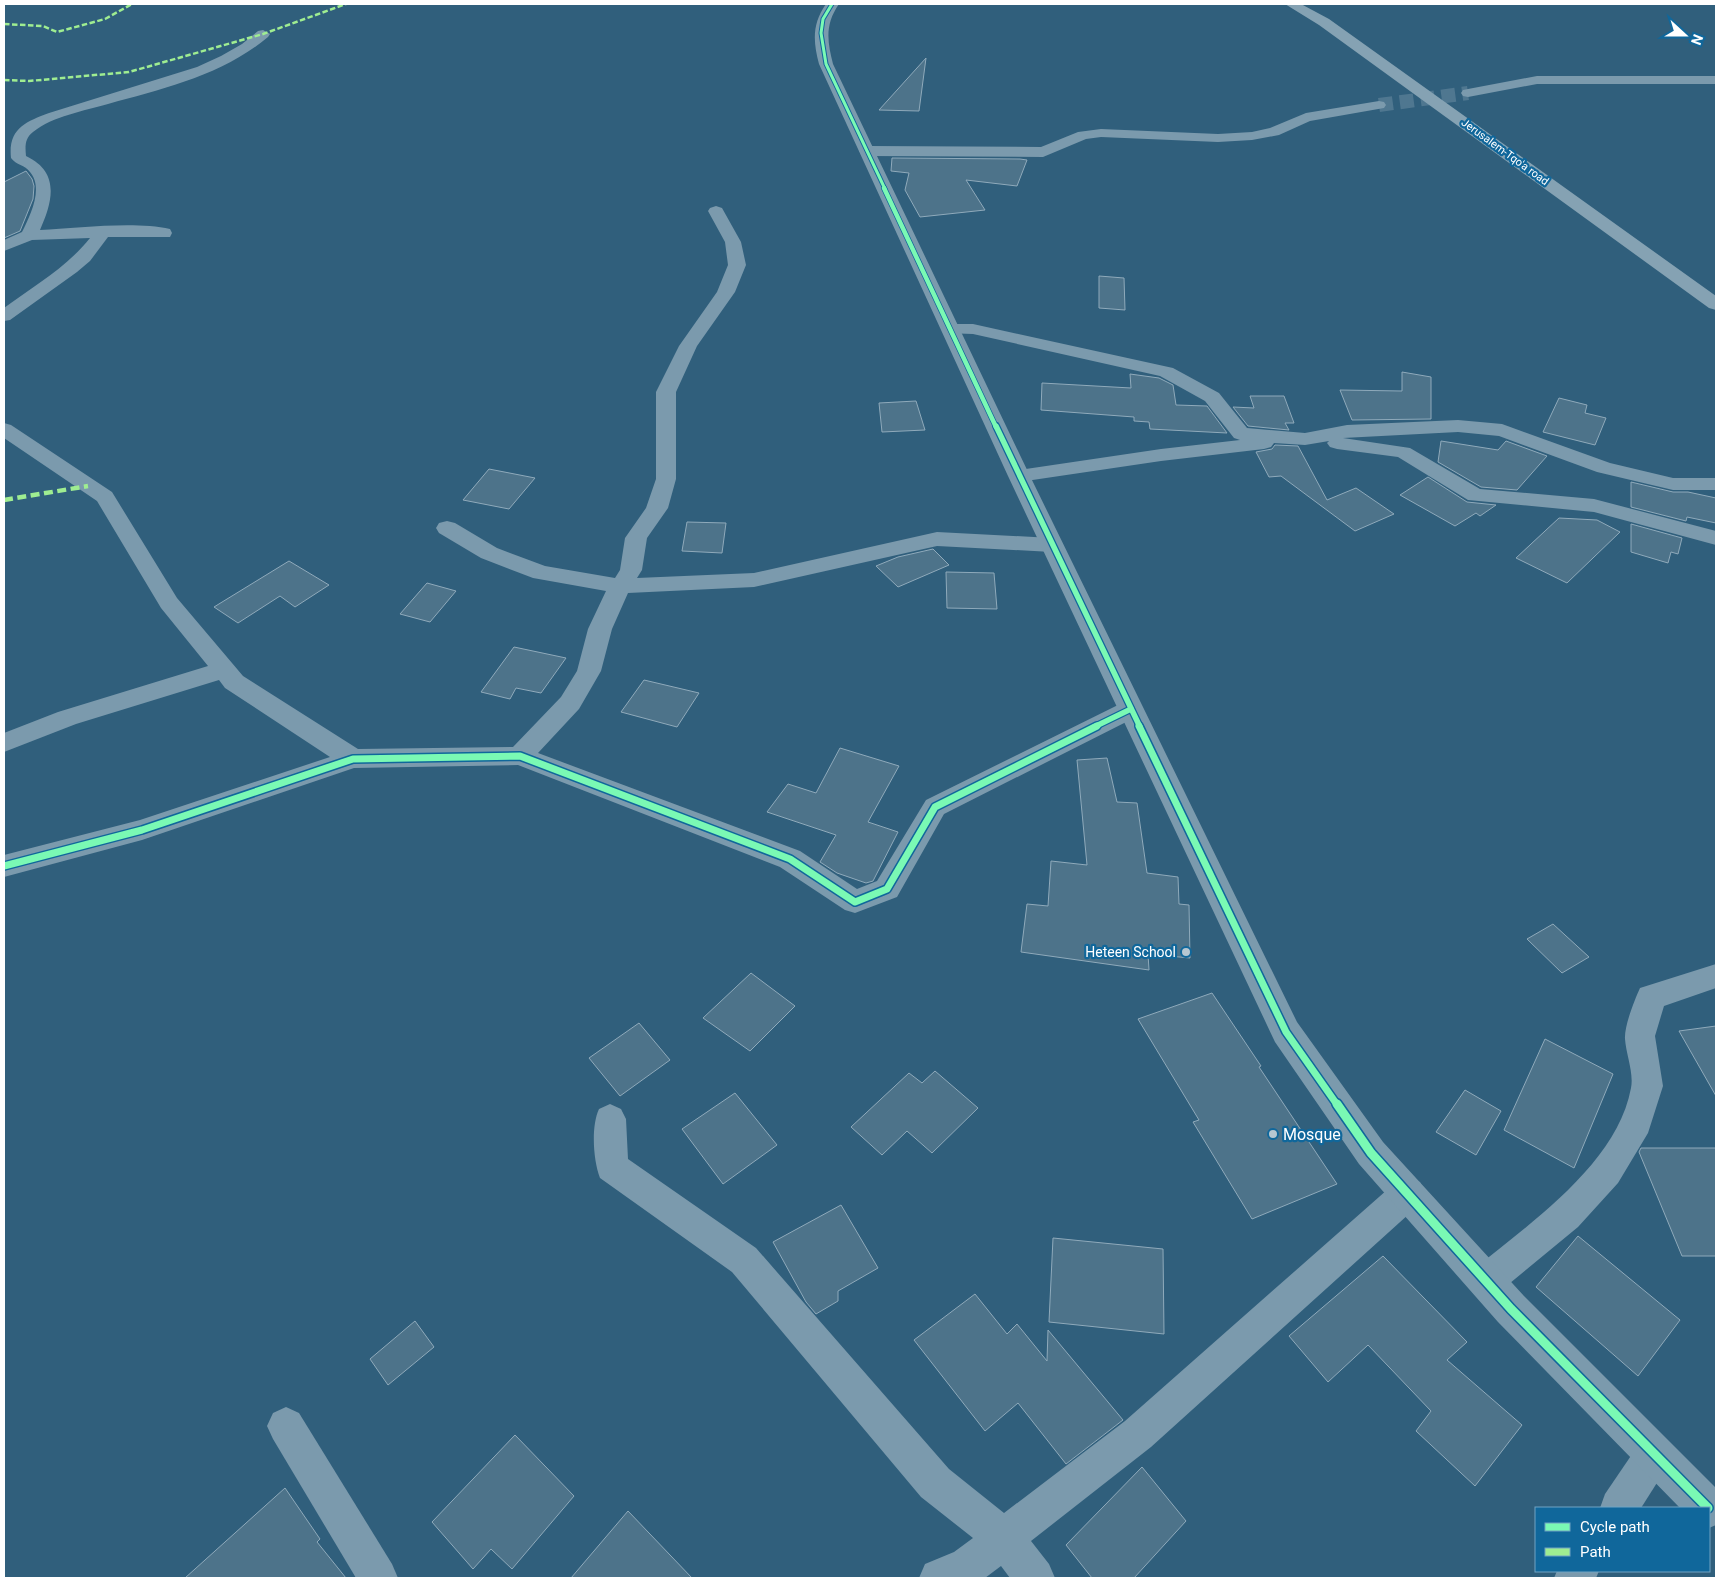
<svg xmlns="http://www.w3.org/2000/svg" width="1720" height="1582" font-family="Roboto,sans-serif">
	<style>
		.building { fill: #4d738a; stroke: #8faabb }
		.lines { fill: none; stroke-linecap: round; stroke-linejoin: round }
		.minor-tunnel { stroke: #4f7790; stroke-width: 14; stroke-dasharray: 14 7; stroke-linecap: butt }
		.minor { fill: #7b9aad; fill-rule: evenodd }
		.tertiary { fill: #7b9aad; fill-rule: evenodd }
		.primary { fill: #85a2b3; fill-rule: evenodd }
		.quiet-far1 { stroke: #9fed91; stroke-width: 2.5; stroke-dasharray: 5.5 2.5; stroke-linecap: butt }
		.quiet { stroke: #9fed91; stroke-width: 4.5; stroke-dasharray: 9 4.5; stroke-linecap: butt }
		.cycleway-far4-casing { stroke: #10679b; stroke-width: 5 }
		.cycleway-far3-casing { stroke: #10679b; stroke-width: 6 }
		.cycleway-far2-casing { stroke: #10679b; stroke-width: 8 }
		.cycleway-far1-casing { stroke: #10679b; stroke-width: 10 }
		.cycleway-casing { stroke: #10679b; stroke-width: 12 }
		.cycleway-far4 { stroke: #7af9b4; stroke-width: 3 }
		.cycleway-far3 { stroke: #7af9b4; stroke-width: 4.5 }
		.cycleway-far2 { stroke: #7af9b4; stroke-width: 5.5 }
		.cycleway-far1 { stroke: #7af9b4; stroke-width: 7 }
		.cycleway { stroke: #7af9b4; stroke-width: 9 }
		.poi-dot { fill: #b7c7d1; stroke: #10679b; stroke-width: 2 }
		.labels { text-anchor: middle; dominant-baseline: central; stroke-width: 4.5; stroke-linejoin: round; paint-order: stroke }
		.far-street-label { font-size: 11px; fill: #fff; stroke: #10679b }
		.poi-label { font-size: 14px; fill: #fff; stroke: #10679b; text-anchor: end }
		.near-poi-label { font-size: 16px; fill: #fff; stroke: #10679b; text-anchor: start }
	</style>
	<rect width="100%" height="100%" fill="#305f7c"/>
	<g class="building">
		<polygon points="926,58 919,111 879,110"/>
		<polygon points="892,158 1020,159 1027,160 1017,186 966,180 985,210 920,217 905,190 909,173 891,171"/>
		<polygon points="26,171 32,179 34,186 33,199 20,231 4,238 4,182"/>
		<polygon points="1099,276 1124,278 1125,310 1099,308"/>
		<polygon points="1402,372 1431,377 1431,419 1352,420 1340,390 1402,391"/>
		<polygon points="1130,374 1159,378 1173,385 1176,405 1207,406 1227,433 1150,429 1149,422 1134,421 1134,417 1041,410 1042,383 1131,388"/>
		<polygon points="1250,396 1284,396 1294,423 1285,423 1289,430 1248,426 1233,407 1254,408"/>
		<polygon points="1559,398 1587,405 1585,413 1606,418 1595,445 1543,432"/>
		<polygon points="916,401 925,430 882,432 879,403"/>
		<polygon points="1441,441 1498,450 1506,441 1547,456 1517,490 1481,487 1438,462"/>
		<polygon points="1275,445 1298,446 1327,500 1356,488 1394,514 1355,531 1281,476 1269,477 1256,452 1272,449"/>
		<polygon points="489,469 535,478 509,509 463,500"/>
		<polygon points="1428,477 1467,502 1496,505 1480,516 1476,513 1455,526 1400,495"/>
		<polygon points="1631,482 1673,492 1688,492 1716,498 1716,523 1687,517 1686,521 1631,507"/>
		<polygon points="1559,518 1597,520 1620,532 1567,583 1516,558"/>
		<polygon points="687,522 726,523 722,553 682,551"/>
		<polygon points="1631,524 1682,538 1678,554 1671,552 1668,563 1631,552"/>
		<polygon points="933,549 949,565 898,587 876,566 898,557"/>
		<polygon points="289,561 329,585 295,607 280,596 238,623 214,607"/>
		<polygon points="946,572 994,573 997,609 947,608"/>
		<polygon points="427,583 456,591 430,622 400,614"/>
		<polygon points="514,647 566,658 541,693 516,688 510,699 481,692"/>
		<polygon points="644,680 699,693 677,727 621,712"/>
		<polygon points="840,748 899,766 868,822 898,832 873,881 866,883 837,873 820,862 836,835 767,812 788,784 816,793"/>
		<polygon points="1107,758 1117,802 1137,803 1147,873 1178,877 1179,904 1189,905 1190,958 1148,954 1149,970 1021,952 1027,904 1048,906 1051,861 1087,865 1077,760"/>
		<polygon points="1553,924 1589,957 1562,973 1527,939"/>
		<polygon points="751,973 795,1006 750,1051 703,1018"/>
		<polygon points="1212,993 1261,1066 1259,1067 1337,1184 1252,1219 1193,1122 1199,1120 1138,1019"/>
		<polygon points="639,1023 670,1060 620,1096 589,1058"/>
		<polygon points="1716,1026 1716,1096 1679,1031"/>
		<polygon points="1545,1039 1613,1074 1574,1168 1504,1130"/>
		<polygon points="935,1071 978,1108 932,1153 907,1131 882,1155 851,1127 909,1073 922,1083"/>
		<polygon points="1465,1090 1501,1111 1476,1155 1436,1132"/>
		<polygon points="735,1093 777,1145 723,1184 682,1129"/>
		<polygon points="1641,1148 1716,1148 1716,1256 1682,1256 1639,1152"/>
		<polygon points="841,1205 878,1268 838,1291 838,1301 816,1314 806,1302 773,1242"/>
		<polygon points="1578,1236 1680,1320 1638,1376 1536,1287"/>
		<polygon points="1053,1238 1163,1249 1164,1334 1049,1322"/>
		<polygon points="1383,1256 1467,1342 1447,1360 1522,1425 1475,1486 1416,1431 1431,1411 1368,1345 1328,1382 1289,1336"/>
		<polygon points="975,1294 1007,1334 1017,1324 1047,1361 1048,1330 1123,1420 1066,1464 1018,1403 985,1431 914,1340"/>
		<polygon points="415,1321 434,1347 388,1385 370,1359"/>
		<polygon points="515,1435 574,1496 512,1569 491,1549 473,1569 432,1522"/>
		<polygon points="1142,1467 1186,1521 1134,1578 1092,1578 1066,1545"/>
		<polygon points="285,1488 320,1539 317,1542 346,1578 185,1578"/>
		<polygon points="628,1511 692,1578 571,1578"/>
	</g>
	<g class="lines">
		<polyline class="minor-tunnel" points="1379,105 1468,93"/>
		<g class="minor">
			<path d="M 263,30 L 270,34 L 268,37 C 223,75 163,89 108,104 C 84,111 53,116 33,132 C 25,138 25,146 26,156 C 60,172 53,201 40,230 C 77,228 135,221 170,229 L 172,233 L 170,237 L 108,237 L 90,261 L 77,272 L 10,320 L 4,321 L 4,308 C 34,286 67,267 90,238 L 32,240 L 4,251 L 4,240 L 22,232 C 30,216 44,188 30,172 C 25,165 16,165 11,158 C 8,129 25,122 49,113 L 197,67 L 221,56 L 242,44 L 258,31 Z"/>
			<polygon points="1537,76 1716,76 1716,84 1537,84 1468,97 1463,96 1461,93 1463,90 1468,89"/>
			<polygon points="1379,101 1384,102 1386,105 1384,108 1310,121 1279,135 1252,140 1218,142 1101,137 1086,139 1043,157 867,156 862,154 859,151 862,148 867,146 1041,147 1078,132 1101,129 1218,134 1252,132 1270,128 1306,113"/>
			<polygon points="716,206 722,208 741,242 746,265 735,292 697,346 676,392 676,479 668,508 647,538 642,570 637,578 754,573 937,532 1052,538 1060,540 1063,545 1060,550 1052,552 937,546 754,587 628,593 612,629 601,671 579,709 538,753 800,851 857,889 877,881 926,800 1122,703 1131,700 1140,703 1143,709 1140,715 944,814 897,897 855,913 845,910 780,867 518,765 354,768 142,840 4,877 4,855 140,820 330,757 225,688 219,680 76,724 4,752 4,733 58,712 208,666 161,608 97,501 4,438 4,423 11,425 112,492 177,598 243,676 358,749 513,747 561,697 577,671 588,629 606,591 533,578 481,558 439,533 436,528 439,523 447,521 455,523 497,548 545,566 615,578 620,570 625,538 646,508 656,479 656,392 679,346 717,292 728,265 725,242 708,211 710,208"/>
			<polygon points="950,324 973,324 1173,368 1219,393 1247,428 1305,433 1347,425 1458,420 1502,424 1610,463 1673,478 1716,478 1716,490 1673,490 1597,472 1499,436 1458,432 1343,438 1410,448 1480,489 1594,499 1716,531 1716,545 1594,512 1468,500 1398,457 1337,449 1330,447 1327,443 1329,441 1305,445 1274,443 1271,447 1264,449 1161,461 1019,482 1012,480 1009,476 1012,472 1019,470 1161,449 1240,440 1234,438 1205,401 1160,376 973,334 944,333 941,329 944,325"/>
			<path d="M 1716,964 L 1716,988 L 1664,1006 L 1655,1036 L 1663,1086 L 1648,1133 L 1618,1183 L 1578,1227 L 1498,1293 L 1486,1298 L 1474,1293 L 1469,1281 L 1474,1269 C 1530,1223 1617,1164 1631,1088 C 1634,1073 1626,1054 1625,1039 C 1624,1026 1635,999 1640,988 Z"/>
			<path d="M 610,1104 L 621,1109 L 626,1119 L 628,1159 L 756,1248 L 949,1469 L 1004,1513 L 1125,1421 L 1396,1182 L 1408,1177 L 1420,1182 L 1425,1193 L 1420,1204 L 1151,1447 L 1031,1541 L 1049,1564 L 1055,1578 L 1010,1578 L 1001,1566 L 985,1578 L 919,1578 L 925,1564 L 954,1552 L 973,1538 L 921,1497 L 732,1272 L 600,1178 C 593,1160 591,1126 599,1109 Z"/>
			<polygon points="286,1407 299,1413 392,1564 398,1578 356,1578 273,1439 267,1426 273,1413"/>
			<polygon points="1654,1435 1667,1441 1673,1454 1667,1467 1641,1508 1600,1508 1605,1494 1641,1441"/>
			<polygon points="1557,1571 1599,1571 1596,1578 1554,1578"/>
		</g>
		<path class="tertiary" d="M 826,4 L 839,4 C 825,24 827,41 833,64 L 1030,476 L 1297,1022 L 1383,1142 L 1524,1296 L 1716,1488 L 1716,1525 L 1709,1528 L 1709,1508 L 1680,1508 L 1498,1322 L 1359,1164 L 1275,1042 L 1008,476 L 819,64 C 813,41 812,24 826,4 Z"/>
		<polygon class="primary" points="1285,4 1301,4 1329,19 1716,296 1716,310 1709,308 1319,25"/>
		<g class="quiet-far1">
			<polyline points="4,24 43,26 57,32 105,19 132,4"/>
			<polyline points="4,80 29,81 129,72 263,34 346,4"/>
		</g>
		<polyline class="quiet" points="4,500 88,486"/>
		<g class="cycleway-far4-casing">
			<polyline id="cycleway-far4" points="832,4 823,19 821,33 826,64 885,189"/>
		</g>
		<g class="cycleway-far3-casing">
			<polyline id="cycleway-far3" points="884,188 996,427"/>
		</g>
		<g class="cycleway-far2-casing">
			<g id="cycleway-far2">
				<polyline points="996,426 1140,727"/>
				<polyline points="1094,727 1131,709"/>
			</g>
		</g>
		<g class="cycleway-far1-casing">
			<g id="cycleway-far1">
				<polyline points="1139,726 1286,1032 1338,1106"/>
				<polyline points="4,866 142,830 353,759 520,756 790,859 855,902 887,889 935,807 1097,726"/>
			</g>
		</g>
		<g class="cycleway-casing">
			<polyline id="cycleway" points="1337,1104 1371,1153 1511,1309 1708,1508"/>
		</g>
		<use href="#cycleway-far4" class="cycleway-far4"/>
		<use href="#cycleway-far3" class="cycleway-far3"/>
		<use href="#cycleway-far2" class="cycleway-far2"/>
		<use href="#cycleway-far1" class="cycleway-far1"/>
		<use href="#cycleway" class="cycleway"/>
	</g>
	<g class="poi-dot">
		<circle cx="1186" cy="952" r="5"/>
		<circle cx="1273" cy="1134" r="5"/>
	</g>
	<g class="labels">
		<g class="far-street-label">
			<text transform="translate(1505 152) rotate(36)">Jerusalem-Tqo'a road</text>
		</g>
		<g class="poi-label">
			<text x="1176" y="952">Heteen School</text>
		</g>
		<g class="near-poi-label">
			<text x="1283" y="1134">Mosque</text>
		</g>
	</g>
	<rect width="1720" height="1582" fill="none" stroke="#ffffff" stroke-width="10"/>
	<rect x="1535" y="1507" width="175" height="65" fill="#10679b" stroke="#70a4c3"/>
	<rect x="1545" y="1523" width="25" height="8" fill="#7af9b4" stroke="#70a4c3"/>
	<text x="1580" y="1532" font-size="15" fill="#ffffff">Cycle path</text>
	<rect x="1545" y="1548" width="25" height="8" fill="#9fed91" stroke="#70a4c3"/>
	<text x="1580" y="1557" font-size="15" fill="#ffffff">Path</text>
	<g transform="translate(1685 35) rotate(111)" stroke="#10679b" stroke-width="4" paint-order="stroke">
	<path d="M0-4L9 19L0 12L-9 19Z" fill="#ffffff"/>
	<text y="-8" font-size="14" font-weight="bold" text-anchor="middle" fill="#ffffff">N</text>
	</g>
</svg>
